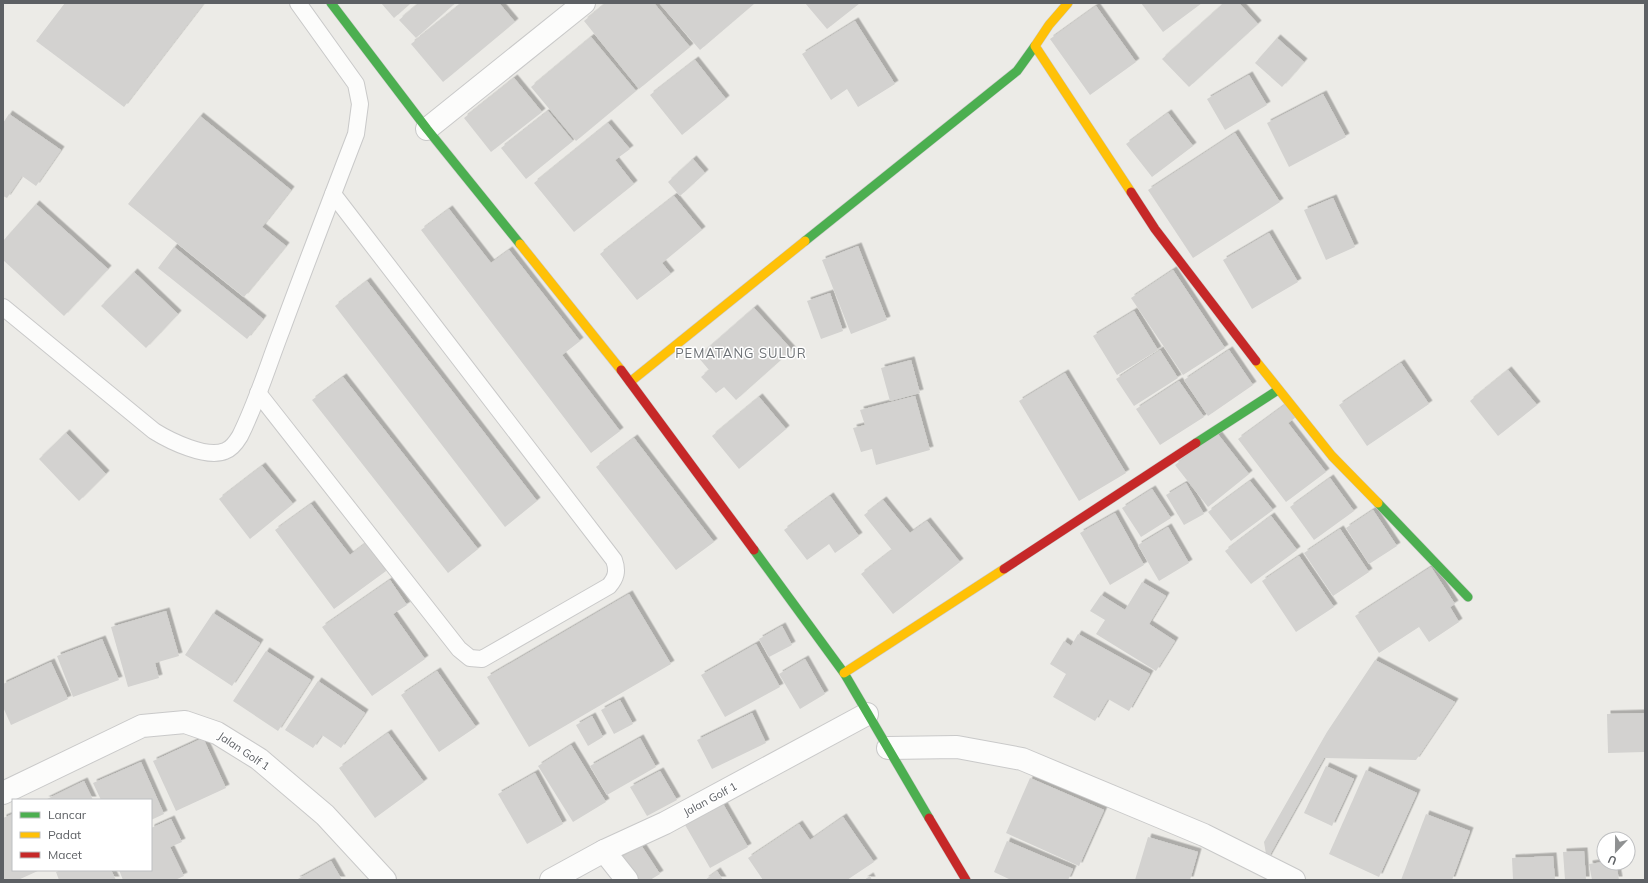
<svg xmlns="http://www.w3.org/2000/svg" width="1648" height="883" font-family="Mulish,sans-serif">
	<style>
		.building { fill: #d3d2d0; filter: url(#shadow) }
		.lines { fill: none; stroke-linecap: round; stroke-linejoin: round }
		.lane-casing { stroke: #c9c9c9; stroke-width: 18 }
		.street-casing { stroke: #c9c9c9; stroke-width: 24 }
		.fast-casing { stroke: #c9c9c8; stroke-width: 10 }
		.slow-casing { stroke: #c9c9c8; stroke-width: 10 }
		.jam-casing { stroke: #c9c9c8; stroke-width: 10 }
		.lane { stroke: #fcfcfb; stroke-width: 16 }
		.street { stroke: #fcfcfb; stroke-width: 22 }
		.fast { stroke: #4caf50; stroke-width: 9 }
		.slow { stroke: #ffc107; stroke-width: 9 }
		.jam { stroke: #c62828; stroke-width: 9 }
		.labels { text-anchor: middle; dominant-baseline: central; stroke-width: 3; stroke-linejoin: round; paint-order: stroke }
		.street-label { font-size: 11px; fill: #5d6064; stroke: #fff }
		.quarter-label { font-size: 13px; letter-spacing: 1px; fill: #6e7276; stroke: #fff }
	</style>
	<defs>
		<filter id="shadow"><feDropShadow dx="3.5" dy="-3.5" stdDeviation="0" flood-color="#0004"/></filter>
	</defs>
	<rect width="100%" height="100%" fill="#ecebe7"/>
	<g class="building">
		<polygon points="65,3 204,3 124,107 36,41"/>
		<polygon points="381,3 411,3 394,18"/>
		<polygon points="419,3 451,3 453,5 416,38 399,20"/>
		<polygon points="462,3 499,3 515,22 443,82 411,44"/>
		<polygon points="606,3 654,3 690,47 639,89 584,21"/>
		<polygon points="659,3 755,3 700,50"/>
		<polygon points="805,3 860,3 827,29"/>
		<polygon points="1141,3 1202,3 1163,32"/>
		<polygon points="1224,3 1239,3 1258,24 1189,87 1162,59"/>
		<polygon points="1096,6 1136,62 1090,95 1050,39"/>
		<polygon points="855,21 895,84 858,107 847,89 831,100 802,54"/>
		<polygon points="591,37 636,91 576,141 531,87"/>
		<polygon points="1277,38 1304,62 1282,87 1255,63"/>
		<polygon points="695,60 726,99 682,135 650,95"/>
		<polygon points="1249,75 1267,105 1225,130 1207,99"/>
		<polygon points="514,78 542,112 491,152 464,118"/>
		<polygon points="1323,94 1346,137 1289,167 1267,123"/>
		<polygon points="548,111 573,141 526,179 501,148"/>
		<polygon points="1168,113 1193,146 1152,177 1126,144"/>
		<polygon points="9,114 61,150 36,186 22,176 7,198 3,196 3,123"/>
		<polygon points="200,116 291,190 262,227 286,246 244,297 128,204"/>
		<polygon points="608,123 630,149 615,160 634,184 574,232 534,183"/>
		<polygon points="1235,133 1280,202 1193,258 1148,190"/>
		<polygon points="693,159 705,173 680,196 668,182"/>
		<polygon points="674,196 702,230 662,263 671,274 637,300 600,254"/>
		<polygon points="1333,198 1355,247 1326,260 1304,210"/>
		<polygon points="36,204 108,269 64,316 3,260 3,241"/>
		<polygon points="449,209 491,263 509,250 580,341 562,355 620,431 591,453 421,230"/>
		<polygon points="1269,233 1298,282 1252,309 1223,260"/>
		<polygon points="858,246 887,320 851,334 822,260"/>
		<polygon points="174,247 263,319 247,339 158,268"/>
		<polygon points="1173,270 1225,348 1183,375 1131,298"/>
		<polygon points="134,272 178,314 146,348 101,306"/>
		<polygon points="367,281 537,501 505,527 335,306"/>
		<polygon points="830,293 843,331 821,339 807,301"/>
		<polygon points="754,308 792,350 736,400 724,387 716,393 701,377 709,370 698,357"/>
		<polygon points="1134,311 1158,350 1117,375 1093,336"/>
		<polygon points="1160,350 1178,378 1134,406 1116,379"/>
		<polygon points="1229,350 1253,385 1208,416 1184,380"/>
		<polygon points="911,360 920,393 890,401 881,368"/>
		<polygon points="1401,363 1429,404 1367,446 1339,405"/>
		<polygon points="1508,370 1537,405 1498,436 1470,401"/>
		<polygon points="1065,373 1126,473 1079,501 1019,401"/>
		<polygon points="343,377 478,549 448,573 312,400"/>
		<polygon points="1179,381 1204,417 1160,445 1136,409"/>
		<polygon points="915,396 930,450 876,465 872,449 861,452 853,428 865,425 860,410"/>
		<polygon points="759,397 786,429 739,469 712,436"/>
		<polygon points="1286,404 1296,417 1288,423 1326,472 1286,502 1238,439"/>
		<polygon points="66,433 106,474 79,501 39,459"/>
		<polygon points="1217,433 1249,474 1208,507 1175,465"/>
		<polygon points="634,438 714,542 676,570 596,467"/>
		<polygon points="262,466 293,504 250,539 219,499"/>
		<polygon points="1330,478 1354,511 1314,540 1290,507"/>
		<polygon points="1250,481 1273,510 1231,541 1208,512"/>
		<polygon points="1186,483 1204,514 1184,525 1166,495"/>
		<polygon points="1152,489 1171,518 1141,537 1122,508"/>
		<polygon points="830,496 859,536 835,553 829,544 807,560 784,530"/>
		<polygon points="883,500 910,533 927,521 960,562 893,614 861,574 892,550 864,515"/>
		<polygon points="311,504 350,555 366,543 386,571 334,609 275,530"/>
		<polygon points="1373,510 1397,546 1369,564 1346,528"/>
		<polygon points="1115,513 1144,565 1110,585 1080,533"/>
		<polygon points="1271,516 1297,550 1251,584 1225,551"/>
		<polygon points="1168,527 1189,563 1159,581 1138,545"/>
		<polygon points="1340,529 1369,572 1333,596 1304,553"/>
		<polygon points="1299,556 1334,607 1296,632 1262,581"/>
		<polygon points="1431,567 1455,604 1450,607 1459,622 1429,642 1419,627 1379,653 1355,616"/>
		<polygon points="390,580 407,605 393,614 425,659 372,696 322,627"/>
		<polygon points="1142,582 1166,596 1149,624 1175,641 1156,671 1096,634 1105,620 1090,611 1101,595 1125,610"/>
		<polygon points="629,594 671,664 529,747 487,677"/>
		<polygon points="166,611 179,656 155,663 159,678 128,687 111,627"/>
		<polygon points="213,613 260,643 232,686 185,655"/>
		<polygon points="782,626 792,645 769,657 759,639"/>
		<polygon points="1078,634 1150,674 1129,711 1108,699 1095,721 1053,697 1066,674 1050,664 1064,641 1071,646"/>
		<polygon points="102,639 119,680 73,697 57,656"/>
		<polygon points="756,644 780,687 725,717 701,675"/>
		<polygon points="266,651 311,680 278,731 233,701"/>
		<polygon points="805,659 825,694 800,709 779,674"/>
		<polygon points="1375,660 1455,702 1416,760 1324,758 1267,860 1264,842 1327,732"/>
		<polygon points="51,662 68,699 11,725 3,707 3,684"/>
		<polygon points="437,671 476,727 439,752 401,695"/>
		<polygon points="318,681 365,713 341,748 322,735 313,748 285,730"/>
		<polygon points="620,700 633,724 614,734 601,710"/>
		<polygon points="752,713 766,743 712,769 697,740"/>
		<polygon points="1645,713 1645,752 1608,753 1607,714"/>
		<polygon points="592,716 603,737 588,746 576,725"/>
		<polygon points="388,733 424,782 375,818 339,768"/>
		<polygon points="203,738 226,788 176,811 153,761"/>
		<polygon points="640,738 656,767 607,795 590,766"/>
		<polygon points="571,745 606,802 573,822 538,766"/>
		<polygon points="141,762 164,814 151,820 151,800 101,800 93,783"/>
		<polygon points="1326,766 1354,779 1332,826 1304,813"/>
		<polygon points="1366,770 1417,793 1379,877 1329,854"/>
		<polygon points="660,771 677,800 647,816 630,787"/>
		<polygon points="535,773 563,824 527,844 498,794"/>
		<polygon points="1030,778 1104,810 1079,866 1006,833"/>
		<polygon points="84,781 93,800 45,800"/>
		<polygon points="719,797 748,847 710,868 681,818"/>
		<polygon points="13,814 13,870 40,870 18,880 3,880 3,818"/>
		<polygon points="1426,814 1470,831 1452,880 1401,880"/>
		<polygon points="843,817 874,862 847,880 763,880 748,858 799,824 810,840"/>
		<polygon points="171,819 182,842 170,847 184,876 175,880 123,880 119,870 151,870 151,828"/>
		<polygon points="1148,837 1198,852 1190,880 1135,880"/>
		<polygon points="1007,841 1073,869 1068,880 1011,880 994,872"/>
		<polygon points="641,845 660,874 650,880 633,880 619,859"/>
		<polygon points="1584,851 1586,880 1565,880 1563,852"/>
		<polygon points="1553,856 1555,880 1513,880 1512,858"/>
		<polygon points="331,861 342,880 296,880"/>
		<polygon points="1604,862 1616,863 1619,880 1592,880 1589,864"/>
		<polygon points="61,870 111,870 116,880 59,880 56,872"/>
		<polygon points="717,871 723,880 705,880"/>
		<polygon points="870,876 872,880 864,880"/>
	</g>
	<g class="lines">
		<g class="lane-casing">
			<g id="lane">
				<path d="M 3,307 L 154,431 C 170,441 207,459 225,451 C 231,449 237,441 240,436 C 257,402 268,365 282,329 C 306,264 331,199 356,134 L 360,104 L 356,84 L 298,3"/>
				<path d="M 258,393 L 459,649 L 470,658 L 482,659 L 609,586 C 616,578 618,571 614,560 L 333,194"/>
			</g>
		</g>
		<g class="street-casing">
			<g id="street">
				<polyline points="427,129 584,3"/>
				<polyline points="888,748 957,747 1022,759 1204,835 1294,880"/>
				<polyline points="3,793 142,726 185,722 217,733 259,759 325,815 385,880"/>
				<polyline points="604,851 627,880"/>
				<polyline points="551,880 604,851 665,823 867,714"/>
			</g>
		</g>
		<g class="fast-casing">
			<g id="fast">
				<polyline points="331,3 427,129 520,244"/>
				<polyline points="805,241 1017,71 1035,46"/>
				<polyline points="1196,443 1278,390"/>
				<polyline points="1378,503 1468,597"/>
				<polyline points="754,550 844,673 929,818"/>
			</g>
		</g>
		<g class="slow-casing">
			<g id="slow">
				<polyline points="1068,3 1049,25 1035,46 1131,192"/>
				<polyline points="520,244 621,370"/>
				<polyline points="1256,361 1332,456 1378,503"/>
				<polyline points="630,382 805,241"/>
				<polyline points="844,673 1004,569"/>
			</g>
		</g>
		<g class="jam-casing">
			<g id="jam">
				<polyline points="1131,192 1155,229 1256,361"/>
				<polyline points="621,370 754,550"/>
				<polyline points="1004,569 1196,443"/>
				<polyline points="929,818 966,880"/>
			</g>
		</g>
		<use href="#lane" class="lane"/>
		<use href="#street" class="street"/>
		<use href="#fast" class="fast"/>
		<use href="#slow" class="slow"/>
		<use href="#jam" class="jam"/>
	</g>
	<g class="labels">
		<g class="street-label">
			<text transform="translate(244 751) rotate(34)">Jalan Golf 1</text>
			<text transform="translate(710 799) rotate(-28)">Jalan Golf 1</text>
		</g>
		<g class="quarter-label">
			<text x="741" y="353">PEMATANG SULUR</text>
		</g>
	</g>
	<rect width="1648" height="883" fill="none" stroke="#5d6064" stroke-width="8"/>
	<rect x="12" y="799" width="140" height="72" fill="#ffffff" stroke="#bebfc1"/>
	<rect x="20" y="812" width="20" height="6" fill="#4caf50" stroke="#bebfc1"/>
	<text x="48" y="819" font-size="12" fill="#5d6064">Lancar</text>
	<rect x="20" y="832" width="20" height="6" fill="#ffc107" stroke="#bebfc1"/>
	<text x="48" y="839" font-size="12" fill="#5d6064">Padat</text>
	<rect x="20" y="852" width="20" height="6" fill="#c62828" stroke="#bebfc1"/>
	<text x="48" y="859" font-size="12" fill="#5d6064">Macet</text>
	<g transform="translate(1616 851) rotate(202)"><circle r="19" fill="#ffffff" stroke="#bebfc1"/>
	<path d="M0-3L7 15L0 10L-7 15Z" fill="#8f9192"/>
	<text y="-6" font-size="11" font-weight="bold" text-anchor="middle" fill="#5d6064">U</text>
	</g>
</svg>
